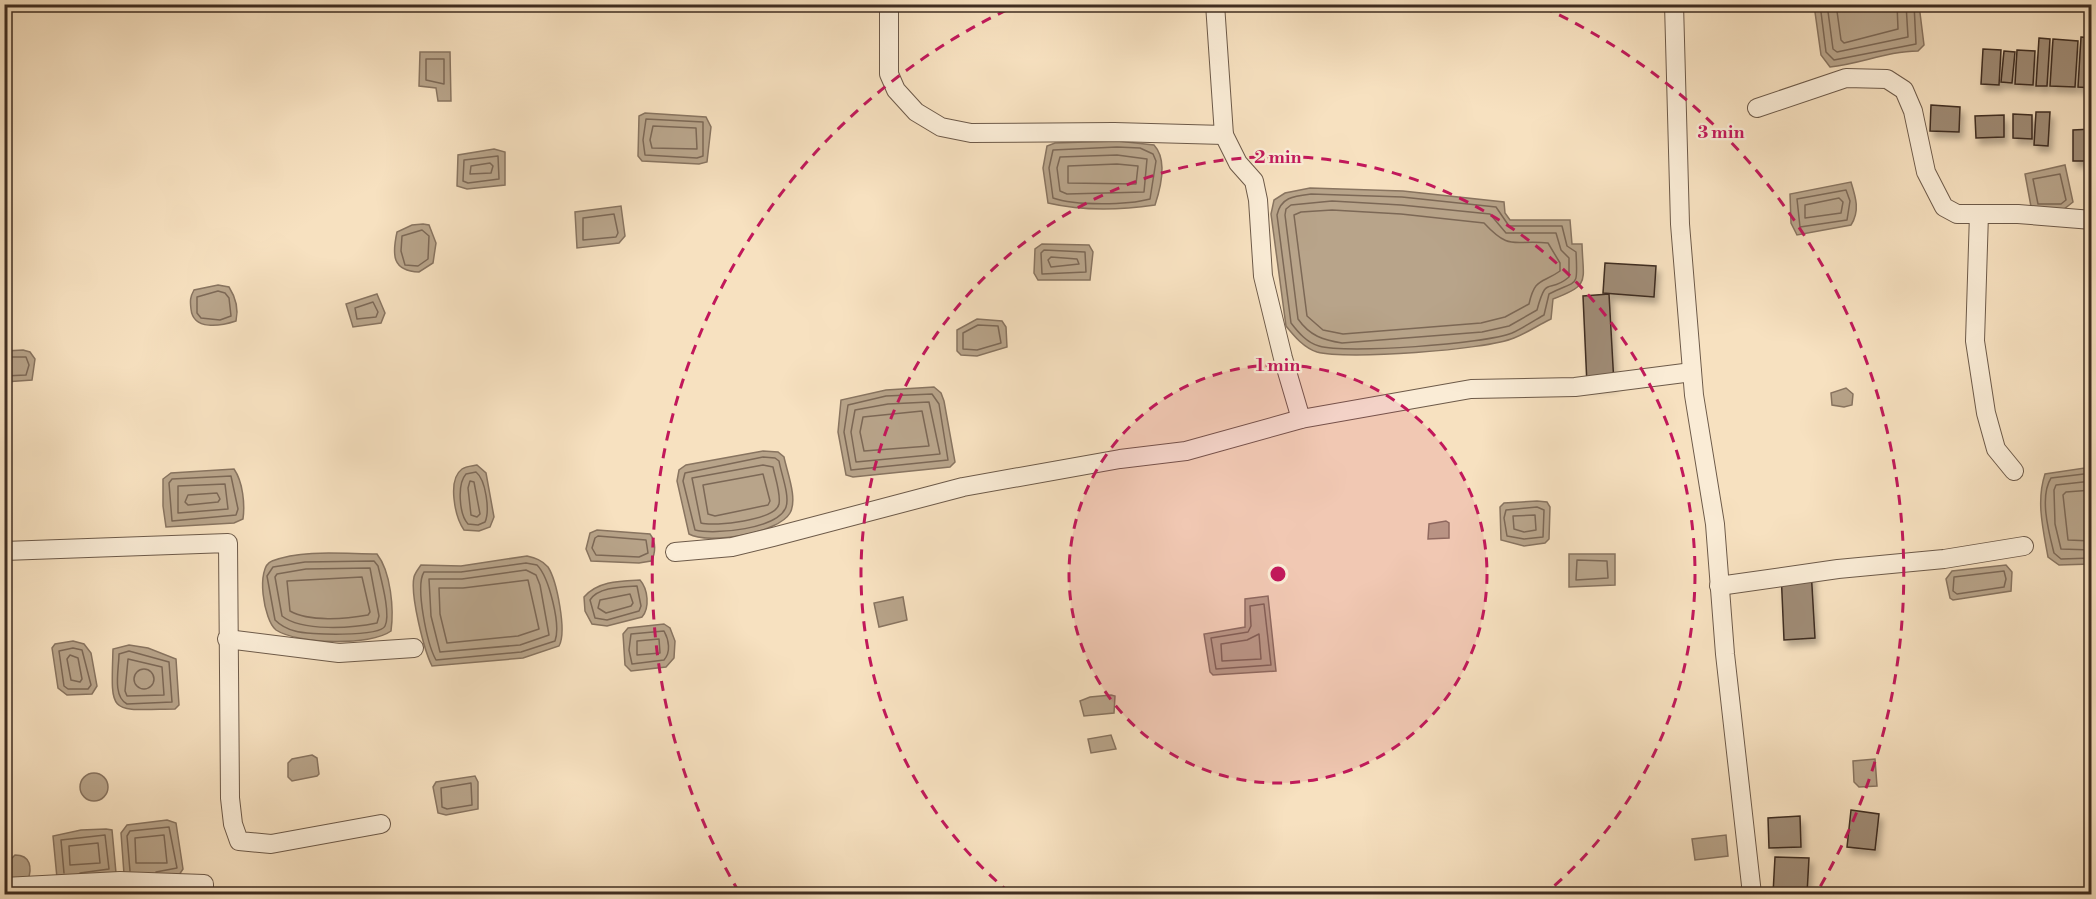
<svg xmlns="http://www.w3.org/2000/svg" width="2096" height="899" font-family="'Libre Bodoni',serif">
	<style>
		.water { fill: #b8a48a; stroke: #887460; stroke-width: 1.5 }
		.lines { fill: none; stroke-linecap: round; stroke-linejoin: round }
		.shore { stroke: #7c6856; stroke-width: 1.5 }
		.building { fill: #9f8b74; stroke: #3f2d21; stroke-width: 1.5; filter: url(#shadow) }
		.minor-casing { stroke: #6d5a49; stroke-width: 20 }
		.minor { stroke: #faecd6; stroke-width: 18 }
		.ring { fill: none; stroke: #c2185b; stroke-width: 3; stroke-dasharray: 10 8 }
		.centre { fill: #c2185b; stroke: #faecd6; stroke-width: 3 }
		.ring-label { font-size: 18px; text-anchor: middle; font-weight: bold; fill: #c2185b; stroke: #faecd6; stroke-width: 4.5; stroke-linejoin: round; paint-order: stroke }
	</style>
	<defs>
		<filter id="shadow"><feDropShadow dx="3.5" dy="6" stdDeviation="3" flood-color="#0004"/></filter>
	</defs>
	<rect width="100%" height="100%" fill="#f7e1c0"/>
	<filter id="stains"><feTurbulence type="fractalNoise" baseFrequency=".00333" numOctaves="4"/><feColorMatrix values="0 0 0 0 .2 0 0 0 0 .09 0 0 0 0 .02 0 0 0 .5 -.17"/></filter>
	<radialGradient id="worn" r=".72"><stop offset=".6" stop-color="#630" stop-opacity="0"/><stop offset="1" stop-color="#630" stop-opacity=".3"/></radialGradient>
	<g class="water">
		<path d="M 1814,5 L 1919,5 L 1924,45 L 1918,51 C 1888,51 1860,64 1830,67 L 1821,55 Z"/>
		<polygon points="420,52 450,52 451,101 438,101 436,88 419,86"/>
		<polygon points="645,113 706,117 711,127 707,162 699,164 642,161 638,156 639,116"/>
		<path d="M 1117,141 L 1154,145 C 1168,160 1161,187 1155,205 C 1121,210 1082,211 1048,203 L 1043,168 L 1047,146 L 1055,143 Z"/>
		<polygon points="494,149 505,152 505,185 467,189 457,186 458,155"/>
		<polygon points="2065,165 2073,202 2064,209 2032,212 2025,174"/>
		<path d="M 1851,182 C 1856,198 1860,211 1851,225 L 1797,235 L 1791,223 L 1790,194 Z"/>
		<path d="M 1310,188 L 1403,191 L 1504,202 L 1505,213 L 1510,220 L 1570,220 L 1572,244 L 1582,244 C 1583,282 1591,285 1553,299 L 1551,319 C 1538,325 1527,333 1514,338 C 1486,350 1346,360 1317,352 C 1304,348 1294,336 1286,326 L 1271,214 L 1274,200 L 1285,193 Z"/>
		<polygon points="621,206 625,236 619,243 577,248 575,212"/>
		<path d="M 423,224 L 429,225 L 436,243 L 433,263 L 419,272 C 392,271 392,255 397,232 L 412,225 Z"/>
		<polygon points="1042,244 1089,245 1093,252 1090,280 1038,280 1034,273 1035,249"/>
		<path d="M 218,285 L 229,287 C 236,298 239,308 236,321 C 221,326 193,331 191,309 C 190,301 190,297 194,290 Z"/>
		<polygon points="377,294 385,313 381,323 353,327 346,304"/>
		<polygon points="977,319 1002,321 1006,327 1007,347 977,356 961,355 957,351 957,330"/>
		<polygon points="23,350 30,352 35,359 32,380 5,382 5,351"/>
		<polygon points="934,387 941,393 944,401 955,462 950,467 853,477 846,475 838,432 841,400 886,390"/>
		<polygon points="1846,388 1853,394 1852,405 1844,407 1832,405 1831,393"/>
		<path d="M 763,451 L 778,452 L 784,457 C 787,472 798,499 790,513 C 779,533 708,545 689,534 L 677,481 L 679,470 L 686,465 Z"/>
		<path d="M 477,465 L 486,473 L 494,517 L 490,527 L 479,531 L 464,530 C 455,517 447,480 462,469 C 466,466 472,466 477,465 Z"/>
		<path d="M 2091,467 L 2091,564 L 2059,565 L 2048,557 C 2043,529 2036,501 2045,474 Z"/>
		<path d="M 234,469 C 243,482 245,504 243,519 L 234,523 L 166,527 L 163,506 L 163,479 L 171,473 Z"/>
		<polygon points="1537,501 1547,502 1550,507 1549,539 1545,543 1524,546 1501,540 1500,507 1504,503"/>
		<polygon points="1446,521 1449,523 1449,538 1428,539 1429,524"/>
		<path d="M 597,530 L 650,534 C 656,542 656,553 651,561 L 639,563 L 591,561 L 586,549 L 590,533 Z"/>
		<path d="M 377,554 C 391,572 394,609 391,631 C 371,646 297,644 276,630 C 264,621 255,567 272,561 C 303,549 345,554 377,554 Z"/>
		<polygon points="1569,554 1615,554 1615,585 1569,587"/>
		<path d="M 527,556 C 535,558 542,560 548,567 C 557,581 567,632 559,646 L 523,658 L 432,666 C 424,650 410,595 414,577 C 415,573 419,568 421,565 L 461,566 Z"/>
		<polygon points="2006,565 2012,572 2011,591 1953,600 1950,598 1946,579 1952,571"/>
		<path d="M 640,580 C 648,589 650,608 642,617 L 607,626 L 592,624 L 585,611 L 584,597 C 598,581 620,581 640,580 Z"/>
		<polygon points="1268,596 1276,671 1213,675 1210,672 1204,634 1245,627 1245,599"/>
		<polygon points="903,597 907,620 879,627 874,603"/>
		<polygon points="664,624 670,628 675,641 674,658 666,667 631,671 625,665 623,634 628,628"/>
		<polygon points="73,641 84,644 91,653 97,686 92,694 67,695 58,688 52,648 55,644"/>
		<path d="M 129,645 L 148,648 L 176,659 L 179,705 L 175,709 C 108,710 111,716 113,649 Z"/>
		<polygon points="1111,695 1115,696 1114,713 1084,716 1080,701 1090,697"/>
		<polygon points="1111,735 1116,749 1091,753 1088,739"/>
		<polygon points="312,755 317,758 319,774 317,776 292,781 288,777 288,763 292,759"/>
		<polygon points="1875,759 1877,786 1859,787 1854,782 1853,761"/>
		<circle cx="94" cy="787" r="14"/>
		<polygon points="475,776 478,782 478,809 446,815 438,813 433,787 436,782"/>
		<polygon points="167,820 176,823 183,869 179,875 124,874 121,833 127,825"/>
		<polygon points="106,829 112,830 116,873 57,878 53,836 81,830"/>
		<polygon points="1726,835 1728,856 1695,860 1692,839"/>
		<path d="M 15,855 C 31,855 32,868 28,880 L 10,879 L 8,862 Z"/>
	</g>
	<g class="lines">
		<g class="shore">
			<polyline points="1820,4 1826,52 1834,60 1916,44 1914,4"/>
			<polyline points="1827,4 1833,49 1837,52 1908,37 1906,4"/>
			<polyline points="1836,4 1841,40 1844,43 1898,29 1897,4"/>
			<polygon points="426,59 444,59 444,84 426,80"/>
			<polygon points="646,119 703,122 703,156 697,158 645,155 643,140"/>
			<polygon points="653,126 696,128 697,149 652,148 650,140"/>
			<path d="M 1117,147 L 1140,148 L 1153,154 L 1156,161 L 1150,199 C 1128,205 1075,206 1053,198 L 1049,168 L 1053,150 Z"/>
			<polygon points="1117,155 1147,159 1144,192 1067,194 1060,191 1057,168 1060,157"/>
			<polygon points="498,156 499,179 468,183 463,181 464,160"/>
			<polygon points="490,163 493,166 491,173 470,174 471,166"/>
			<polygon points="1117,164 1138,166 1136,184 1068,183 1068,166"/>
			<polygon points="2060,174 2066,200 2061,204 2038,204 2033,179"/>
			<polygon points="1846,190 1850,201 1847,220 1800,227 1797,199"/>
			<path d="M 1311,194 L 1402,197 L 1496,207 L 1509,226 L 1562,226 L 1567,246 L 1576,252 C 1578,290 1578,279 1549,294 L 1544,315 C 1533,321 1523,328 1512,333 C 1485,344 1346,354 1319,346 C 1307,343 1298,332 1291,323 L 1277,215 C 1281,197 1294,196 1311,194 Z"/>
			<polygon points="1839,198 1843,202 1841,213 1805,218 1805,205"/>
			<path d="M 1332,201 L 1401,205 L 1490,214 L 1506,233 L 1556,233 L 1561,250 L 1569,258 L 1569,277 C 1548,295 1547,273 1537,310 L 1509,326 L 1482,332 L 1342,343 C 1323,340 1310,336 1298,319 L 1285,215 L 1286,209 L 1291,205 Z"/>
			<path d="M 1332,210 L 1401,214 L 1484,223 C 1511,252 1513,239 1548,243 L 1560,263 L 1560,271 C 1542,284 1535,277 1529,304 L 1505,317 L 1481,323 L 1343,334 L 1323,330 L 1307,316 L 1294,215 L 1301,212 Z"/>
			<polygon points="614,214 618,233 616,237 583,240 583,218"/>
			<polygon points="422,230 429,236 428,259 418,266 405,265 401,251 402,236"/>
			<polygon points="1044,250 1085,252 1086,272 1042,274 1041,253"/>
			<polygon points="1051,257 1077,259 1079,264 1051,267 1048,260"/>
			<polygon points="218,291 225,293 229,298 231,316 220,320 201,318 197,313 197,297"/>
			<polygon points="373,302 378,312 376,317 357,319 355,308"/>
			<polygon points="978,325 998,326 1001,343 977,350 963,349 963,333"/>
			<polyline points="4,357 26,357 29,365 26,375 4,376"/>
			<polygon points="932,394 939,404 948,460 851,470 844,432 848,405 886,396"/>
			<polygon points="929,402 940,454 856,462 851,432 855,410 888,404"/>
			<polygon points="922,411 929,446 864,451 860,432 863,417"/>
			<path d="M 763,457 L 775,458 L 779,461 C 781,473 790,496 786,507 C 778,529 715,535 695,530 L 683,481 L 685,473 Z"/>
			<path d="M 763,465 L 773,467 C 775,477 781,494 779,504 C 776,520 714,527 701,523 L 692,478 Z"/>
			<path d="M 476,472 C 486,480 490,511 485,522 L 478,525 L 468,524 C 459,514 457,484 466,474 Z"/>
			<path d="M 2092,473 L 2051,478 C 2039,497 2049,533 2054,553 L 2061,559 L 2092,558"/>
			<polygon points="763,474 770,501 768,505 715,516 708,514 703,485"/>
			<polygon points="231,476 238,509 236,515 172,521 169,483 172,479"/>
			<polygon points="470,481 474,482 480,514 477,517 471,515 468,488"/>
			<polyline points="2092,481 2056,485 2054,490 2055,524 2061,549 2092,550"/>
			<polygon points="225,484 228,509 178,513 178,486"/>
			<polyline points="2092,490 2066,492 2063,495 2068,540 2092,541"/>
			<polygon points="217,493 220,499 218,502 188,505 185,502 188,495"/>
			<polygon points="1537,507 1544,510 1543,537 1524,539 1507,536 1504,518 1506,510"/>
			<polygon points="1535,515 1536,530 1524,532 1514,529 1513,516"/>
			<polygon points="598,536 646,540 648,553 639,557 596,555 592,548 595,538"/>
			<polygon points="1577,560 1607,561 1608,578 1576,580"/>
			<path d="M 374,561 L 378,566 C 381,579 391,614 385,626 C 380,637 307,635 295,631 C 287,629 280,625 275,620 L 267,576 L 273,567 L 305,562 Z"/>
			<path d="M 526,563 L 537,565 C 549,577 561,625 555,641 L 521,652 L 436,660 C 427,644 415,586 424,572 L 461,572 Z"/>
			<path d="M 370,568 L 379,616 L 377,623 C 353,628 302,632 282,616 L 275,577 L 277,574 L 306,569 Z"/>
			<polygon points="526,570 536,575 540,585 549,635 520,645 440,652 431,616 429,579 462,579"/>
			<polygon points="2004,571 2006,579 2004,587 1957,594 1953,591 1954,577"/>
			<path d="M 362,577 L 370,612 L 368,615 C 346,619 309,622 290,611 L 287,581 Z"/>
			<polygon points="528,580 539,629 518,636 447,643 440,614 439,588 463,588"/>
			<path d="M 637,586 L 641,606 L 639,611 L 607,620 L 595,618 L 590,600 C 598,587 622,587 637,586 Z"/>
			<polygon points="630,594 633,603 631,606 606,613 598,608 600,600"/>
			<polygon points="1264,604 1271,665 1216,669 1211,638 1248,632 1251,626 1250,606"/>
			<path d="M 664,631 C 669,640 671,652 664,660 L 632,664 L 629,650 L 631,634 Z"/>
			<polygon points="1259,634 1261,659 1222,661 1221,644 1247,640"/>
			<polygon points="659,639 660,653 637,655 637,641"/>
			<polygon points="73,648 82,650 91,685 88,689 68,689 64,686 59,651"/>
			<path d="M 129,651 L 169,662 L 172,702 L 127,704 C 112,696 119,669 119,654 Z"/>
			<polygon points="70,655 78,658 82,679 80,682 71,680 67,659"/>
			<polygon points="128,659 162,667 164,695 127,696 125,691"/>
			<circle cx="144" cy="679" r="10"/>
			<polygon points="471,783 472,805 447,809 442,807 441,788"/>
			<polygon points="164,835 167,863 136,863 135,838"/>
			<polygon points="98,843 100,863 70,865 69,846"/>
			<polyline points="130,871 127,836 130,831 169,827 177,868 156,872"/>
			<polyline points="64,873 61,840 105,835 109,869 80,873"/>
		</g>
	</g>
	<g class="building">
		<polygon points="2081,37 2092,38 2092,88 2078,87"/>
		<polygon points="2039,38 2050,39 2047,86 2036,86"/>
		<polygon points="2053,39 2078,41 2075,87 2050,86"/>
		<polygon points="1983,49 2001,50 1999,85 1981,84"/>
		<polygon points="2017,50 2035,51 2033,85 2015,84"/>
		<polygon points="2004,51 2015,52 2012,83 2001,82"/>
		<polygon points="1931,105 1960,107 1959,132 1930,131"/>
		<polygon points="2036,112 2050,112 2048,146 2034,145"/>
		<polygon points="2013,114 2032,115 2032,139 2013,138"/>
		<polygon points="2004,115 2004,137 1976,138 1975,116"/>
		<polygon points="2092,129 2092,161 2073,161 2073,130"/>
		<polygon points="1605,263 1656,266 1654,297 1603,293"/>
		<polygon points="1609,294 1614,384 1587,385 1583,296"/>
		<polygon points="1811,569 1815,638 1784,640 1781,571"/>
		<polygon points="1851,810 1879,814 1875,850 1847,847"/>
		<polygon points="1800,816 1801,847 1769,848 1768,818"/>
		<polygon points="1775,857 1809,858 1807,894 1773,894"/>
	</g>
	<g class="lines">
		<g class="minor-casing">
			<g id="minor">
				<polyline points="889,4 889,74 896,90 916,112 941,127 971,133 1114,132 1224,135 1215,4"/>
				<polyline points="1674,4 1680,224 1694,395 1715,524 1725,654 1752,894"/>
				<polyline points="1757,108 1846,78 1887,79 1904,90 1913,111 1926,172 1944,207 1957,214 2018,214 2092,220"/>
				<polyline points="1224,135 1238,163 1254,181 1258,200 1263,276 1283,358 1301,419"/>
				<polyline points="1979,214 1975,341 1986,413 1996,449 2014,471"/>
				<polyline points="4,551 228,543 230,798 233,824 239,841 271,844 381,824"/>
				<polyline points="675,552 732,547 773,537 963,487 1120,459 1186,451 1301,419 1471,389 1575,387 1692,372"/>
				<polyline points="1719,586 1838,569 1944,559 2024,546"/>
				<polyline points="227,639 339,653 414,648"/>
				<polyline points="4,887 120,881 204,884 204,894"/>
			</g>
		</g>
		<use href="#minor" class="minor"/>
	</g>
	<circle cx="1278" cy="574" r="209" fill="#c2185b" fill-opacity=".12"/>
	<g class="ring">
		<circle cx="1278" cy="574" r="209"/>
		<path d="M1010 893A417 417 0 1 1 1546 893"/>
		<path d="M739 892A626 626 0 0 1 1013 7M1543 7A626 626 0 0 1 1817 892"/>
	</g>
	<circle cx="1278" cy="574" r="9" class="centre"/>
	<g class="ring-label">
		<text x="1721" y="138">3 min</text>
		<text x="1278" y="163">2 min</text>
		<text x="1278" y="371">1 min</text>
	</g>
	<rect width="2096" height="899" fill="none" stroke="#f7e1c0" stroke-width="24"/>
	<rect x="6" y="6" width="2084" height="887" fill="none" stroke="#3f2d21" stroke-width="3"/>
	<rect x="12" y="12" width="2072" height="875" fill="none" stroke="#3f2d21" stroke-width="1.5"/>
	<rect width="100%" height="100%" filter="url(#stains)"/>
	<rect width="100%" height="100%" fill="url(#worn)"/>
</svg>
